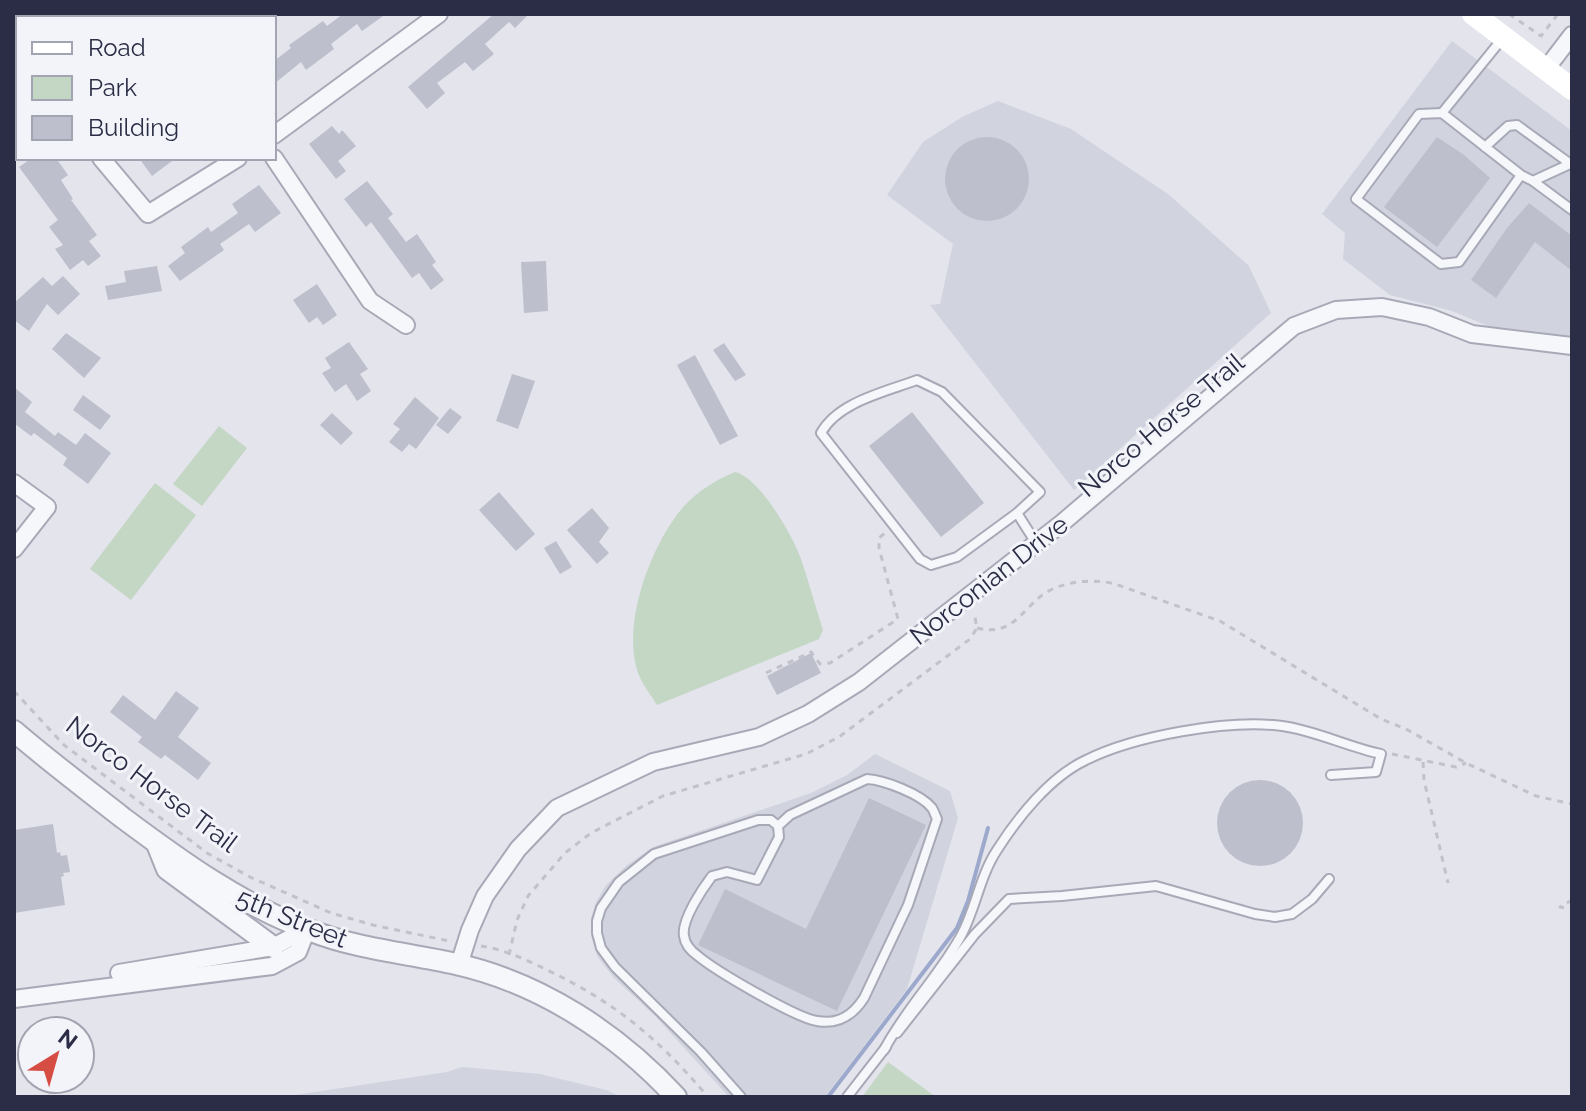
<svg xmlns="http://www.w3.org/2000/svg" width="1586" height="1111" font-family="Raleway,sans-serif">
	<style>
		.built { fill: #d1d3de }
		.green { fill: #c4d6c4 }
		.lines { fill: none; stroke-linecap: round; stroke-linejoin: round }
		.stream { stroke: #9ca9cd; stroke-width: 4 }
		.building { fill: #bdbfcc }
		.service-casing { stroke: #a8a9b7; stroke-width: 12 }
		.minor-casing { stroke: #a8a9b7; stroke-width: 20 }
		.tertiary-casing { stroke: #a8a9b7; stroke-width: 24 }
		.path { stroke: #c1c2cb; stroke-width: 3; stroke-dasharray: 6 6; stroke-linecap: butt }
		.service { stroke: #f6f7fa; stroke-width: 8 }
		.minor { stroke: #f6f7fa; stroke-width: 16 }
		.tertiary { stroke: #f6f7fa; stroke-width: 20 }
		.secondary { stroke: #fff; stroke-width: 22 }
		.labels { text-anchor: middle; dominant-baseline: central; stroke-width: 6; stroke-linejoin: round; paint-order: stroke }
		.street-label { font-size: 26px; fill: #2a2d45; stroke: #f3f4f9 }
	</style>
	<rect width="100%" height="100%" fill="#e3e4ec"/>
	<g class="built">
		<polygon points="1452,41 1572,131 1572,336 1488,326 1452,311 1390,295 1343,259 1345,233 1322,214"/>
		<polygon points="998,101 1071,129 1168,194 1249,266 1271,313 1074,490 930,305 940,304 953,244 887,195 923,142 962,117"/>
		<polygon points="875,754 950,791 958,818 907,989 825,1097 729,1097 655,1016 614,978 597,956 591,935 591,918 596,902 606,885 626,866 653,847 811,793 847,775"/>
		<polygon points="462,1067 540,1074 606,1090 621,1097 282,1097 447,1072"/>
	</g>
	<g class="green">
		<polygon points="219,426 247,448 202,506 173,484"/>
		<path d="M 735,472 C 759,477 793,536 801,559 C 809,582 815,606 823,630 L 819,639 L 657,705 C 651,695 642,684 638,673 C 621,624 651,544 684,506 C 698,491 716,480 735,472 Z"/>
		<polygon points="155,483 196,515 131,600 90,569"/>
		<polygon points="888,1062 936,1097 862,1097"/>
	</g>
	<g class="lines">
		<polyline class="stream" points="828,1097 957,928 968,901 988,828"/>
	</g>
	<g class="building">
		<polygon points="343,14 386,14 362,31 357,24 331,44 334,49 306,70 301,62 274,84 274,61 291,48 289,45 323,21 327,26"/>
		<polygon points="494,14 529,14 515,28 509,22 485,44 494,54 473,71 465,62 437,83 445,93 427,109 408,87"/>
		<polygon points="332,126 339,134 342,130 356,146 338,161 346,171 336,179 309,144"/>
		<circle cx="987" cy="179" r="42"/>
		<polygon points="1437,137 1464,155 1490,178 1437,247 1384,207"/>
		<polygon points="32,158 56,158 68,175 61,180 73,199 71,200 97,235 89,241 101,256 88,266 83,260 70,270 55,249 63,245 49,227 58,220 19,167"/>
		<polygon points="139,158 176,158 152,176"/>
		<polygon points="367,181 393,214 388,218 406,242 417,234 436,262 432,265 444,280 431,290 419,273 412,278 371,222 366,227 344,199"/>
		<polygon points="259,185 281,213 255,232 249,224 220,244 224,250 180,281 168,266 185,253 181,247 208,227 211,232 238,213 232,204"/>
		<polygon points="1529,203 1572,236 1572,271 1535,242 1496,298 1471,280 1507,228"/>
		<polygon points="546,261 548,311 524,313 521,262"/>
		<polygon points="157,266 162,291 108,300 105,286 126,282 124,271"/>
		<polygon points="63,276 80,294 58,315 47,304 29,331 14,320 14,303 43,277 52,286"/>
		<polygon points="317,284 337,315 323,325 317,317 309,323 293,300"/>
		<polygon points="66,333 101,358 84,378 52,349"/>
		<polygon points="349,342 368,369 360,374 371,391 357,401 346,384 335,392 322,373 331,368 325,358"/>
		<polygon points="724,343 746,375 735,381 713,350"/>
		<polygon points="695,355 738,436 720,445 677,365"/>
		<polygon points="512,374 535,381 518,429 496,421"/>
		<polygon points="14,387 32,402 25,412 55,436 58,432 76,445 85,433 111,453 88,484 63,465 67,458 34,433 31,436 15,424 14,426"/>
		<polygon points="83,395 111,416 100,430 73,410"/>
		<polygon points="415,397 439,418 416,449 409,444 402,452 389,442 400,429 393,424"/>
		<polygon points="450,408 462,417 448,434 436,425"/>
		<polygon points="912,412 984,503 941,537 869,446"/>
		<polygon points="332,413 353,433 341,445 320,425"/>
		<polygon points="499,492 535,534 516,551 479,510"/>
		<polygon points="592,508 609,528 599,542 609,553 597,564 567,530"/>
		<polygon points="556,541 572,567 560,574 544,548"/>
		<polygon points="811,653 821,673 777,695 767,676"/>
		<polygon points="176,691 199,708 178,737 211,763 198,780 165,755 161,759 138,742 142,737 110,712 123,695 155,720"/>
		<circle cx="1260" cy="823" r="43"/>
		<polygon points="869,798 926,825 837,1011 698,945 725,889 806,929"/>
		<polygon points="53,824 57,853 60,852 61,856 67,855 70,872 63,873 64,876 61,877 65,905 14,913 14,830"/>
	</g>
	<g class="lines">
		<g class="service-casing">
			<g id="service">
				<polyline points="1442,113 1502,39"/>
				<polyline points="1485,147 1508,126 1517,125 1572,165"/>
				<polyline points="1521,175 1442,113 1419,114 1356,199 1441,264 1459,262 1521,175 1533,181 1572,163"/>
				<polyline points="1533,181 1572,210"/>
				<path d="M 1017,513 L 957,557 L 931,565 L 920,559 L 821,433 C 838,402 885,392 917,380 L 942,392 L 1040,492 L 1017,513 L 1036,543"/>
				<path d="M 867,779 C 884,780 921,794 932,808 C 934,811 935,815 937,819 L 908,905 L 864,998 C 853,1015 839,1025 817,1021 C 796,1018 716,971 698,956 C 691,951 685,945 684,936 C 681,920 703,888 712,876 L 727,872 L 757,880 L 779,837 L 778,826 L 790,815 Z"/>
				<polyline points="897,1033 975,934 1009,899 1062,896 1156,886 1255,914 1275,917 1292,914 1312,899 1329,879"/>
				<path d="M 884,1050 C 906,1008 940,975 962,934 C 976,907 980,876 997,850 C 1018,817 1050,777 1086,760 C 1134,736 1228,719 1282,726 C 1314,730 1348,747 1381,754 L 1376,772 L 1331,775"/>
				<polyline points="741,1097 701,1052 615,967 601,948 597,933 597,921 601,908 619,882 654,854 758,820 771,820 778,826"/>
				<polyline points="847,1097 886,1047"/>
			</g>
		</g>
		<g class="minor-casing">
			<g id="minor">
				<polyline points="14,20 18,29"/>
				<polyline points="1546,69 1572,35"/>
				<polyline points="274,135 439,14"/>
				<polyline points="101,158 148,214 238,158"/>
				<polyline points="274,158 370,301 406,325"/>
				<polyline points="14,483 47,507 14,549"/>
				<polyline points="459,965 470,930 485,896 518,849 557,808 653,762 759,737 808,714 859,682 1062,523 1294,326 1336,310 1382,307 1429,317 1472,334 1572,346"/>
				<polyline points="119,973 273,947 307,929"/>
				<polyline points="14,999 272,966 298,952 307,929"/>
			</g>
		</g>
		<g class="tertiary-casing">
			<g id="tertiary">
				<path d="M 14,731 C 49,761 86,789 123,818 C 182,862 240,904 309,930 C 356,949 407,953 456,964 C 541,983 618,1034 676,1097"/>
				<polyline points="157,844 167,869 273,947"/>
			</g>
		</g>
		<g class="path">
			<polyline points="1509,14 1541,36 1558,14"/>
			<path d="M 977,628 C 1011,636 1019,614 1041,596 C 1061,581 1093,578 1115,584 L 1220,621 L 1381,719 L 1406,729 L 1466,763 L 1536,796 L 1572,804"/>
			<polyline points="766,673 811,652 820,664 830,663 898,619 879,548 879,538 885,533"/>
			<polyline points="14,691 64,745 207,853 250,877 331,913 373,925 449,941"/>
			<polyline points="1392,754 1456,767 1466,763"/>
			<polyline points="1423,762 1424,780 1448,883"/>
			<polyline points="1572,900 1560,907 1572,909"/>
			<path d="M 481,946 C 502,949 525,959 545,969 C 615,1002 658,1038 708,1097"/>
			<polyline points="509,955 517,920 528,896 565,853 591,833 663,796 806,754 839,737 970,639 977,628 974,612"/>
		</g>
		<use href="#service" class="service"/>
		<use href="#minor" class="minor"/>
		<use href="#tertiary" class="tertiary"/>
		<polyline class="secondary" points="1473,14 1572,89"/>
	</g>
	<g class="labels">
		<g class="street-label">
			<text transform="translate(1161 425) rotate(-40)">Norco Horse Trail</text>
			<text transform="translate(989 580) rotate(-38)">Norconian Drive</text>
			<text transform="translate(152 784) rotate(37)">Norco Horse Trail</text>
			<text transform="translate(292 918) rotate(22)">5th Street</text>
		</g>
	</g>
	<rect width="1586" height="1111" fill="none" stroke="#2a2d45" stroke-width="32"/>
	<rect x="16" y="16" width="260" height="144" fill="#f3f4f9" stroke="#a3a4b1" stroke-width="2"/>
	<rect x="32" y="42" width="40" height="12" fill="#ffffff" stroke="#a3a4b1" stroke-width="2"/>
	<text x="88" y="56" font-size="24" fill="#2a2d45">Road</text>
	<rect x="32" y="76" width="40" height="24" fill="#c4d6c4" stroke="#a3a4b1" stroke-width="2"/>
	<text x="88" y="96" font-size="24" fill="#2a2d45">Park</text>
	<rect x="32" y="116" width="40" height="24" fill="#bdbfcc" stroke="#a3a4b1" stroke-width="2"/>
	<text x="88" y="136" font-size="24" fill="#2a2d45">Building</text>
	<g transform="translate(56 1055) rotate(37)"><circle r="38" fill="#f3f4f9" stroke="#a3a4b1" stroke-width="2"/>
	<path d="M0-6L14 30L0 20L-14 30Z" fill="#d64e43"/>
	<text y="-12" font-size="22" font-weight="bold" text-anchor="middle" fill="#2a2d45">N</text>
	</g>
</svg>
